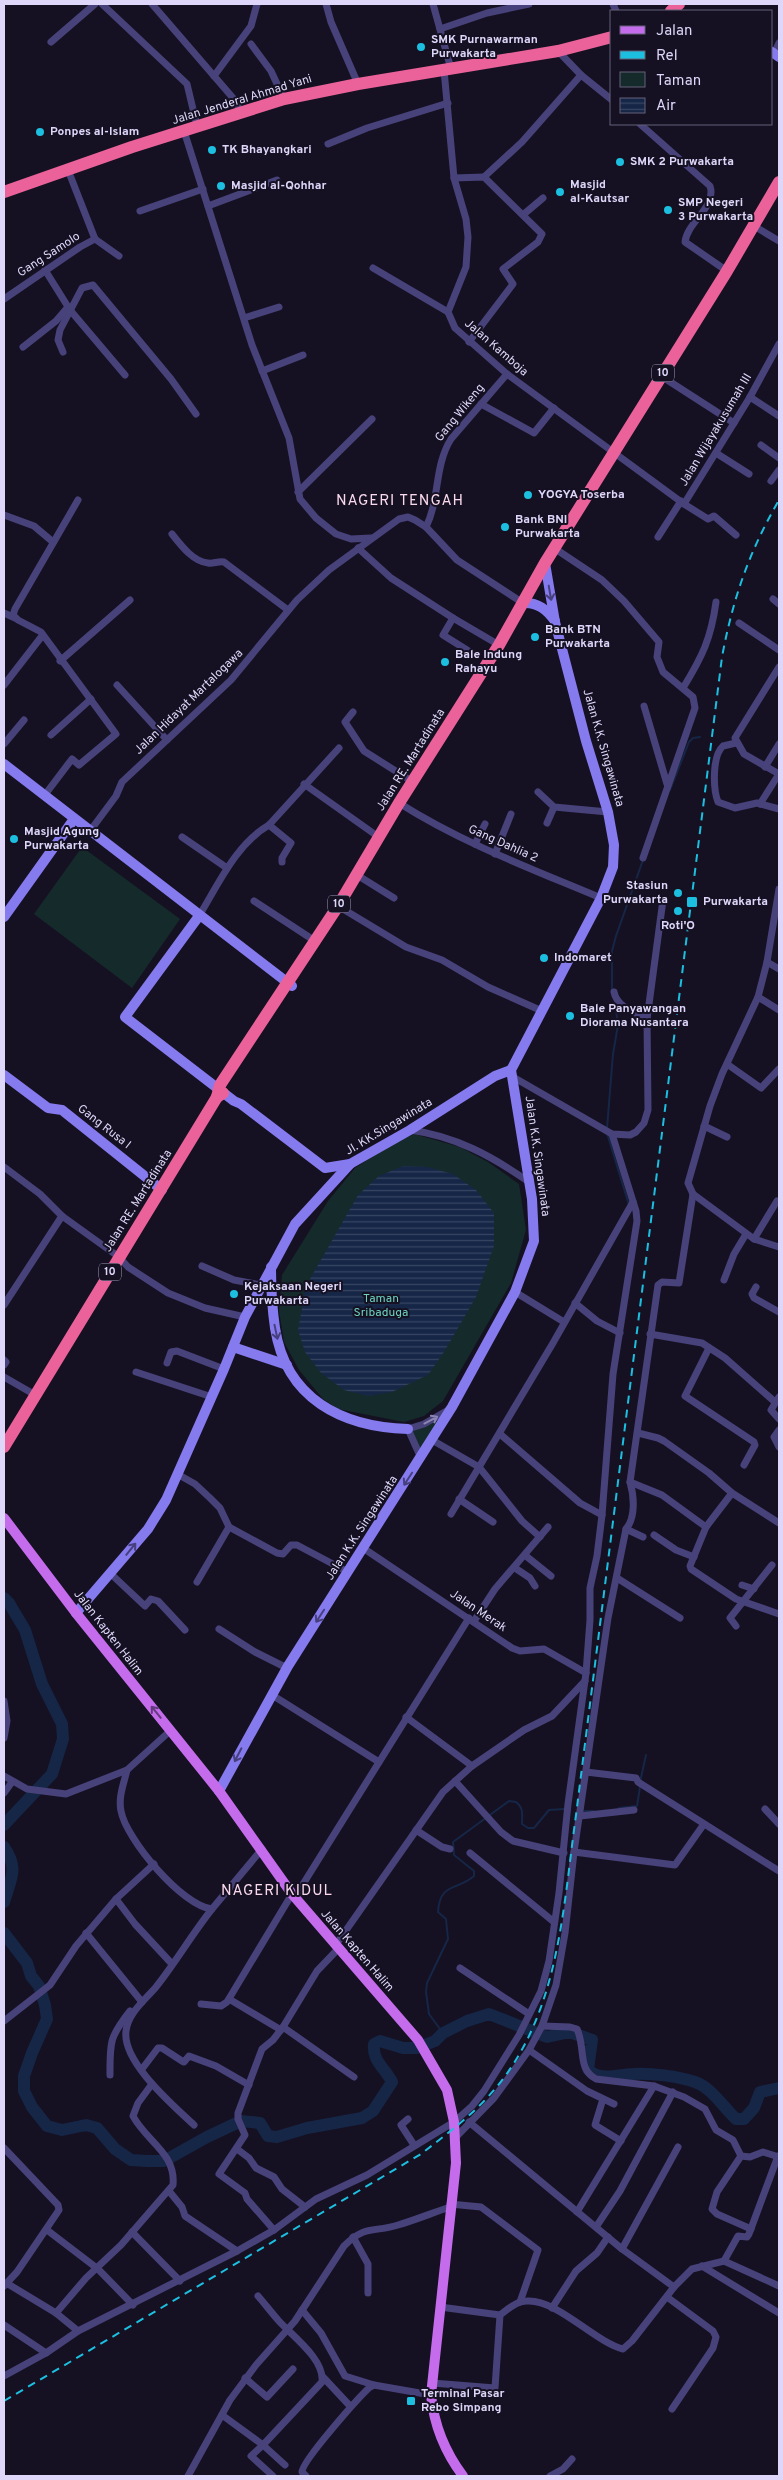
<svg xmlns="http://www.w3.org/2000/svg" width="783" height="2480" font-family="Overpass,sans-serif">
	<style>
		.park { fill: #152a2b }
		.water { fill: url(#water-rules) }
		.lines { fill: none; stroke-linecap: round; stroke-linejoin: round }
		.stream { stroke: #162647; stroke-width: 2 }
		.river { stroke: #162647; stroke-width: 12 }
		.street { stroke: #48427b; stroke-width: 7 }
		.secondary { stroke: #857aee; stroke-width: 10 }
		.primary { stroke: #c56cec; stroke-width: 10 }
		.highway { stroke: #ea6299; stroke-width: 12 }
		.rail { stroke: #1dbfe0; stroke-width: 2; stroke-dasharray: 8 6; stroke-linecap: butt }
		.oneway { stroke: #47407e }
		.oneway2 { stroke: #8c85b4 }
		.oneway3 { stroke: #643a7d }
		.poi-dot { fill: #1dbfe0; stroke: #151122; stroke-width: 2 }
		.labels { text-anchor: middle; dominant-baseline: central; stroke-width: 4; stroke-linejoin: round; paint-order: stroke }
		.shield { fill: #151122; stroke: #a29cb9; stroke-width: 1 }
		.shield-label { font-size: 11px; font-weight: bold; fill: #ded7fa }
		.poi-label { font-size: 12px; font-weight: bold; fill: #ded7fa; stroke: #151122; text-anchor: start }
		.street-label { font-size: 12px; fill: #ded7fa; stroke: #151122 }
		.park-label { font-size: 12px; fill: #6cd1bf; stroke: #151122 }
		.quarter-label { font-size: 15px; letter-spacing: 1px; fill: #fad9ec; stroke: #151122 }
	</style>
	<defs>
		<pattern id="water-rules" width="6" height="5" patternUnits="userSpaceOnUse" patternTransform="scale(1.25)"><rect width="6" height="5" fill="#162647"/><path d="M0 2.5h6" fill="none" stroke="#374562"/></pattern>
	</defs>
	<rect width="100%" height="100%" fill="#151122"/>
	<g class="park">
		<polygon points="82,847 180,919 132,988 34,914"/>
		<polygon points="414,1134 460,1147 488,1162 519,1184 526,1230 511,1283 443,1401 424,1416 404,1422 338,1409 323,1399 299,1370 284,1342 279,1311 282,1275 328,1201 355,1168 391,1145"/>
		<polygon points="449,1410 423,1454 411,1430"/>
	</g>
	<polygon class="water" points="403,1166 427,1167 453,1174 476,1190 494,1213 494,1246 476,1297 444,1352 428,1375 392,1392 368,1396 344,1390 321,1373 305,1352 298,1330 306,1286 358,1195 379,1176"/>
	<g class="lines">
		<g class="stream">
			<polyline points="670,790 689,742 693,738 700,737"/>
			<polyline points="612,990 612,951 616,936 643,860"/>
			<polyline points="607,1128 613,1054 618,1025 615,1002"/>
			<polyline points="607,1133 629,1205"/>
			<polyline points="640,1782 646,1755"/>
			<polyline points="619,1808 637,1806 640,1787"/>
			<polyline points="581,1811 594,1811"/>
			<path d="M 443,2033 L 429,2014 L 426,1992 L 427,1983 L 448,1939 L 446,1919 L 438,1912 C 440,1882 457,1891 474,1876 L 474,1871 L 454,1855 L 453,1842 L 509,1801 L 516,1802 C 524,1808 522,1814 522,1824 L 528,1828 L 534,1828 L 549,1810 L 564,1809"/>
		</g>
		<g class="river">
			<polyline points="4,1598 9,1603 25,1630 42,1684 62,1724 63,1739 52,1774 4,1825"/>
			<path d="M 4,1847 C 19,1869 11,1878 4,1902"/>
			<path d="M 4,1933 L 27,1963 L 31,1976 L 39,1986 L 45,2005 L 47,2019 L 32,2053 L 24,2076 L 24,2091 L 32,2107 L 47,2126 L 62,2130 L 86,2125 L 97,2128 L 115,2149 L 131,2160 L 147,2161 L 164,2161 L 207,2137 L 241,2121 L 260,2123 L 268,2136 L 277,2137 L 307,2128 L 362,2118 L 373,2111 L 392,2082 C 385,2068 372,2061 374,2044 L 380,2041 L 403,2048 L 417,2048 L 435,2041 L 443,2033 L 467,2021 L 489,2014 L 547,2037 L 570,2032 L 592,2040 L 588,2069 C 598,2082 620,2074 633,2074 C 651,2073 678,2076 695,2082 C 712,2088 723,2107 736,2119 L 744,2119 L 754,2108 L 760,2092 L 779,2088"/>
		</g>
		<g class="street">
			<polyline points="102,4 187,84 197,126"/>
			<polyline points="152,4 233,98 242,113"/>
			<polyline points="326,4 331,22 358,84"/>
			<polyline points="433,4 451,69"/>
			<polyline points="613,4 616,11"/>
			<polyline points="440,29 487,13 529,4"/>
			<polyline points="51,42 95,4"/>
			<polyline points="251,44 271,71 284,99"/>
			<polyline points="777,47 779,43"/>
			<polyline points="558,51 581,75 612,100"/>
			<polyline points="444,70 454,178 466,219 468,237 466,267 448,312 455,328 507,374 684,504 750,397 779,344"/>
			<polyline points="214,76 251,26 257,4"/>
			<path d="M 640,124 L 710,186 C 717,207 687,222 685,242 L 727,271"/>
			<polyline points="184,131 252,345 289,438 300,499 316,518 336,534 351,539 371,538"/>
			<polyline points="328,144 367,128 448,103"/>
			<polyline points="484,177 522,142 581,75"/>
			<polyline points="454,178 484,177 542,234 538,242 503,269 513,284 469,342"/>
			<polyline points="208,206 277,180"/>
			<polyline points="140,211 203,189"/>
			<polyline points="524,214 543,198"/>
			<polyline points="754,226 779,241"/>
			<polyline points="95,239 119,256"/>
			<polyline points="373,268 448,312"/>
			<polyline points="45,270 70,310 125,375"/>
			<polyline points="4,299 80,247 95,239 68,170"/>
			<polyline points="244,318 279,307"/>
			<polyline points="23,347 56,321 68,307"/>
			<polyline points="63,352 58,340 60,330 82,288 93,285 171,379 196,414"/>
			<polyline points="262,371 303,355"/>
			<polyline points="661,376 734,423"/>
			<polyline points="750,397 779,416"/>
			<polyline points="481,404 534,433 554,408"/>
			<polyline points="761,445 779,458"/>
			<polyline points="716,453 749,474"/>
			<polyline points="771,481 779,470"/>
			<polyline points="298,492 372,419"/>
			<polyline points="684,504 708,519 714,516 736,535"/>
			<polyline points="4,515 34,526 53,542"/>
			<path d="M 426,527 C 440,499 434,466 451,439 L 507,374"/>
			<path d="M 172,534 C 180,544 193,562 208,563 C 213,564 218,561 224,562 L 288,610"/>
			<polyline points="658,537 681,501"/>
			<polyline points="358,548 391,578 453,618 443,635 475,655"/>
			<polyline points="554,548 602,580 624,601 659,642 657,657 663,672 693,697 695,708 643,858"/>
			<polyline points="773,599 779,604"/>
			<polyline points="4,613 15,618"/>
			<polyline points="453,618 499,645"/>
			<polyline points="739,623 779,650"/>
			<polyline points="60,661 130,600"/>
			<polyline points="779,667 735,738 744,754 779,774"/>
			<polyline points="4,685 42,636"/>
			<polyline points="117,685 167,740"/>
			<path d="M 683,688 C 702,657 711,639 716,602"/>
			<polyline points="644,706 667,784"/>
			<polyline points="353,712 345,722 364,751 413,782"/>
			<polyline points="51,735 91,699"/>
			<path d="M 736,743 L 723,746 C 712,756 713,789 718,802 L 735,808 L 757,803 L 779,809"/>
			<polyline points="4,744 24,720"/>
			<polyline points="765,767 779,744"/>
			<polyline points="304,784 380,838"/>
			<polyline points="538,792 554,807 608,812"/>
			<polyline points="44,796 72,759 79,765 116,734 41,632 18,620 13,615 15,609 78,500"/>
			<path d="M 399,803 C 462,843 532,869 601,898"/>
			<polyline points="760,804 779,774"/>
			<polyline points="547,823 554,807"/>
			<polyline points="269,825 291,843 282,858 282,862"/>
			<polyline points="90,831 116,796 122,782 231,680 297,600 329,570 399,519 408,517 415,520 426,527 457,560 523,603"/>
			<polyline points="182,837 227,868"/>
			<polyline points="475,844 485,824"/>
			<polyline points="495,854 511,814"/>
			<polyline points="357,875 394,898"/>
			<polyline points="254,901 315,941"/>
			<polyline points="338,906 406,947 442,960 488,987 542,1011"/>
			<path d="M 199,916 C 218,885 236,844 269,825 L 339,748"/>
			<polyline points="767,962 779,969"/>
			<path d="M 614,992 C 617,1007 634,1012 647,1019"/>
			<polyline points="758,997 779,1010"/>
			<polyline points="727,1064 761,1088 779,1069"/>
			<polyline points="513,1077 612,1134 630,1135 636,1132 644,1123 648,1110 647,1019 663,900"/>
			<polyline points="704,1126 727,1137"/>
			<path d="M 410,1130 C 455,1136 492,1156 529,1182"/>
			<polyline points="4,1167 40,1194 62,1216 119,1257 128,1267 168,1293 205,1308 245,1317"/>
			<polyline points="693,1194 754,1239 779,1247"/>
			<polyline points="754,1239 777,1201"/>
			<polyline points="202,1266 234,1280 261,1285"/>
			<polyline points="724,1280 734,1254 746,1234"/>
			<polyline points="756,1287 752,1294 754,1298 779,1312"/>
			<polyline points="515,1292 564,1322"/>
			<polyline points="575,1303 597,1321 620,1333"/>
			<polyline points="4,1305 62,1216"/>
			<polyline points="650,1334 702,1343 725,1358 775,1402"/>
			<polyline points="709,1348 685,1396 754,1442 755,1445 744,1465"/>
			<polyline points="4,1360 6,1362 4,1365"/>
			<polyline points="167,1363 171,1352 177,1351 224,1369"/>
			<polyline points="136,1372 212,1397"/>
			<polyline points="4,1377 37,1396"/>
			<polyline points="779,1397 771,1410 779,1419"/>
			<polyline points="779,1430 774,1437 779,1447"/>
			<polyline points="638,1433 658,1438 664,1441 709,1473 732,1493 779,1523"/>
			<polyline points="500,1434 580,1503 602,1515"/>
			<polyline points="432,1440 479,1467 522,1521 540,1537"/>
			<polyline points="421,1458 408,1429 424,1424 450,1409"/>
			<polyline points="179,1475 195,1484 210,1498 220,1508 229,1527 277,1553 283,1554 291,1545 297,1545 348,1572"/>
			<polyline points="630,1482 662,1495 706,1527 690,1566 691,1569 736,1599 779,1614"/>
			<polyline points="459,1499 493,1522"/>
			<polyline points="451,1514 553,1343 633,1202"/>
			<polyline points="706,1527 732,1493"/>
			<polyline points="626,1529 643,1537"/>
			<polyline points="654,1535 676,1550 694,1557"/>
			<polyline points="363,1548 512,1648 520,1651 544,1649 586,1673"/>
			<polyline points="526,1556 551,1576"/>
			<polyline points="515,1568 530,1578 535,1586"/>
			<polyline points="111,1574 145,1606 151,1599 158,1601 185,1630"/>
			<polyline points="617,1578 680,1618"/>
			<polyline points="197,1582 229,1527"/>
			<polyline points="742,1585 754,1589"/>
			<polyline points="474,1621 495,1589 548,1527"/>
			<polyline points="736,1626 730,1618 772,1565"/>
			<polyline points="219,1629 255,1652 283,1666 288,1666"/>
			<polyline points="272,1695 379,1762"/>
			<polyline points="4,1701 7,1721 4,1738"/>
			<polyline points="406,1717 472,1766"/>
			<path d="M 127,1770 C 124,1783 118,1797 121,1811 C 126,1839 182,1906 212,1909 L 262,1849"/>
			<polyline points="586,1772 636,1778 638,1782 779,1871"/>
			<polyline points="4,1776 27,1789 66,1794 127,1770 170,1731"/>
			<polyline points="455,1781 501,1832 513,1841 564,1853"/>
			<polyline points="4,1793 12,1782"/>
			<polyline points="765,1809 779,1824"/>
			<polyline points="580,1816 634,1810"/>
			<polyline points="416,1830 442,1847 450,1849"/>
			<polyline points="574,1852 675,1865 704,1824"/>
			<polyline points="470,1853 554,1922"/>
			<polyline points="154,1864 116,1899 135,1924 172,1964"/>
			<polyline points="295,1897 469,1618"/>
			<polyline points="86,1933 142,2002"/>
			<polyline points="335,1946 443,1792 472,1766 524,1730 552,1716 585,1681"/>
			<polyline points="460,1968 529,2014"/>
			<polyline points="229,1999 281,2030"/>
			<polyline points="201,2004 221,2006 227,2002 292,1894"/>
			<polyline points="4,2021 50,1985 76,1946 116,1899"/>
			<path d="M 542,2026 L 570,2027 L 577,2029 C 586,2049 577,2069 596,2079 L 654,2086"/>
			<polyline points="283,2027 354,2077"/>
			<polyline points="529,2050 587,2091 614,2104"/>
			<polyline points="142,2069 158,2048 162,2048 182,2061 184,2062 189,2056 216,2066 249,2085"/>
			<path d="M 110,2075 C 110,2042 109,2038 130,2011"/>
			<polyline points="603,2099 595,2125 621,2141"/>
			<polyline points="408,2119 401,2125 414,2145"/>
			<polyline points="469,2122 622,2249 674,2287 692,2269 724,2261 779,2286"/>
			<path d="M 194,2125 C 173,2105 122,2062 126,2031 C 128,2013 145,2000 156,1987 C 176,1962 192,1934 212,1909"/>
			<path d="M 455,2138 L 494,2098 L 529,2050 L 542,2026 L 556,1985 L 565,1933 L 574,1852 L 608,1618 L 626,1529 C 636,1517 634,1496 630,1482 L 658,1285 L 662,1282 L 679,1283 L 693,1194 L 688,1183 L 710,1106 L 722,1074 L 758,997 L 767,962 L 779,889"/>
			<polyline points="4,2148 58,2205 59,2210 17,2272 4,2286"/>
			<polyline points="237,2149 249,2158 256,2168 274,2177 282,2189 305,2207"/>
			<polyline points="741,2156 717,2192 712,2209 717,2214 751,2229"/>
			<polyline points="169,2191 182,2207 185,2216 237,2251"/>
			<polyline points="450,2204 481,2207 538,2250 520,2302"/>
			<polyline points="577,2212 654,2086 684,2097 705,2109 716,2130 733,2140 741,2156 750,2157 763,2152 779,2157"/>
			<polyline points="596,2227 620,2191 673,2092"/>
			<polyline points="47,2230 98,2269 133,2305"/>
			<polyline points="274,2230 247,2199 245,2193 219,2174 245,2135 238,2119 238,2113 262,2049 273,2040 283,2027 317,1971 338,1949"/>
			<polyline points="132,2232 180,2281"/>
			<polyline points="353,2237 368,2264 368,2293"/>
			<polyline points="622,2249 678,2147"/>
			<polyline points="724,2261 738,2236 747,2237 749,2234 778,2156"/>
			<polyline points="702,2266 779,2313"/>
			<polyline points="8,2284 56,2313 78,2331"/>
			<polyline points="667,2297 713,2331 716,2337 713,2348 672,2409"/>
			<path d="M 440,2307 L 500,2315 C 508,2309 517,2301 527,2301 C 557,2299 595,2342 623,2349 L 632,2341 L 674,2287"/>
			<polyline points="552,2308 576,2271 597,2253 608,2237"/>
			<polyline points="302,2310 321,2333 345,2376 374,2385"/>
			<path d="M 56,2313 L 86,2278 L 121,2245 L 173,2185 C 176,2153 146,2141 133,2116 L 138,2103 L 152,2084"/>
			<polyline points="4,2325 46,2353"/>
			<polyline points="4,2376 46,2353 78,2331 237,2251 274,2230 316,2199 367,2175 454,2122 472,2106 484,2091 519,2035 541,1991 549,1961 559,1893 568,1804 586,1673 590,1620 590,1588 597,1556 602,1515 613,1374 637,1221 636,1211 612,1134"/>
			<polyline points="323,2377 350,2406"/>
			<polyline points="245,2378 267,2397 293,2369"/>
			<polyline points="432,2383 495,2388 500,2315"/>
			<path d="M 222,2415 L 263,2445 L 322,2382 C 325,2359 291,2335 278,2320 C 271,2312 265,2304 258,2296"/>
			<path d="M 188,2476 L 230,2400 L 256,2365 L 295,2321 L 344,2246 C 366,2224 373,2233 398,2225 C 415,2220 432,2213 450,2207"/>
			<polyline points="273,2476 251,2456 263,2445 285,2465"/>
			<path d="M 306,2476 L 302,2472 C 302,2461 359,2397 370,2387 L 374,2385 L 431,2395"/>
			<polyline points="550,2476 563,2469 572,2459"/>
		</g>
		<g class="secondary">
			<polyline points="772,52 779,57"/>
			<path d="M 523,603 C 538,602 547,610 555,621"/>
			<polyline points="4,764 292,986"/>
			<polyline points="199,916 125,1017 234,1101 241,1104 325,1168 350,1164"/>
			<polyline points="4,917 74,819"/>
			<polyline points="4,1075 48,1108 62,1110 162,1190"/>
			<path d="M 271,1267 C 271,1288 272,1308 275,1328 C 286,1399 342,1427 408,1429"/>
			<polyline points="233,1347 287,1365"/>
			<polyline points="76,1613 148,1529 166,1500 224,1369 245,1317 295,1224 350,1164 410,1130 495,1076 511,1070"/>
			<polyline points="219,1791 288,1666 452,1407 515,1292 534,1241 532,1199 511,1070 601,898 613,867 614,845 608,812 586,741 555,622 545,563"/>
		</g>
		<path class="primary" d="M 4,1518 L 76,1613 L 219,1791 L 292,1894 L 418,2040 L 447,2090 L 454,2122 L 456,2163 L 431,2395 C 434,2425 445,2452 463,2476"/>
		<g class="highway">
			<polyline points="671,11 679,4"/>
			<polyline points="4,192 132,147 284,99 358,84 558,51 612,37"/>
			<polyline points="217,1097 220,1085 338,906 399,803 499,645 545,563 727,271 779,182"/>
			<polyline points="4,1447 217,1097 223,1093"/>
		</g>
		<path class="rail" d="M 4,2401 L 421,2154 C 443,2137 466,2120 485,2100 C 559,2023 562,1915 576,1815 L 722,657 C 733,598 749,552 779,500"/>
	</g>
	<defs><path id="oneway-shaft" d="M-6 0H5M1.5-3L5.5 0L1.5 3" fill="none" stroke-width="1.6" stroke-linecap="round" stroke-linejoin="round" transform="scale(1.25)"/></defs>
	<g class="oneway">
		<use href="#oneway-shaft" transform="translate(550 593) rotate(80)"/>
		<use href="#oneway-shaft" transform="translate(276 1332) rotate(78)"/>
		<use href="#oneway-shaft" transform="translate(408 1479) rotate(123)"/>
		<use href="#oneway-shaft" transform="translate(131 1549) rotate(-51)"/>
		<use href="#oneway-shaft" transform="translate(320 1616) rotate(123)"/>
		<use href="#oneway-shaft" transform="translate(238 1755) rotate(117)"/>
	</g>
	<use class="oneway2" href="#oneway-shaft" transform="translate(431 1420) rotate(-28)"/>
	<use class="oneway3" href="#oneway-shaft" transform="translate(156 1712) rotate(-129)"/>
	<g class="poi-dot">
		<circle cx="421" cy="47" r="5"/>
		<circle cx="40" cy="132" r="5"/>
		<circle cx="212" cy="150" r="5"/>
		<circle cx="620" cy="162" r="5"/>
		<circle cx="221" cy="186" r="5"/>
		<circle cx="560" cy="192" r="5"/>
		<circle cx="668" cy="210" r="5"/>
		<circle cx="528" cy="495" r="5"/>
		<circle cx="505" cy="527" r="5"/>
		<circle cx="535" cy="637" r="5"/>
		<circle cx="445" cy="662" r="5"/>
		<circle cx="14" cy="839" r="5"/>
		<circle cx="678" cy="893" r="5"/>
		<rect x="686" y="896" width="12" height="12" rx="2.5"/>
		<circle cx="678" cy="911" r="5"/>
		<circle cx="544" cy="958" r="5"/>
		<circle cx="570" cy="1016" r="5"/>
		<circle cx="234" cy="1294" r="5"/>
		<rect x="406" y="2396" width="10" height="10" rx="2.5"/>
	</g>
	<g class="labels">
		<g class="shield">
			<rect x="652" y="364.5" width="22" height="17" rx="4"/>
			<rect x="328" y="895.5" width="22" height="17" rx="4"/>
			<rect x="99" y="1263.5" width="22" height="17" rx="4"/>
		</g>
		<g class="shield-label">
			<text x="663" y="373">10</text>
			<text x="339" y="904">10</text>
			<text x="110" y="1272">10</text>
		</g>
		<g class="poi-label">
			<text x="431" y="40">SMK Purnawarman<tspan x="431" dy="14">Purwakarta</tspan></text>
			<text x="50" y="132">Ponpes al-Islam</text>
			<text x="222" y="150">TK Bhayangkari</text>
			<text x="630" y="162">SMK 2 Purwakarta</text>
			<text x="570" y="185">Masjid<tspan x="570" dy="14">al-Kautsar</tspan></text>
			<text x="231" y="186">Masjid al-Qohhar</text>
			<text x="678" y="203">SMP Negeri<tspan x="678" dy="14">3 Purwakarta</tspan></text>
			<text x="538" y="495">YOGYA Toserba</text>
			<text x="515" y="520">Bank BNI<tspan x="515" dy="14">Purwakarta</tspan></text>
			<text x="545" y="630">Bank BTN<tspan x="545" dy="14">Purwakarta</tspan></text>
			<text x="455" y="655">Bale Indung<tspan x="455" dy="14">Rahayu</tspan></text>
			<text x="24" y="832">Masjid Agung<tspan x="24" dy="14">Purwakarta</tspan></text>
			<text x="668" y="886" text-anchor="end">Stasiun<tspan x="668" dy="14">Purwakarta</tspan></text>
			<text x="703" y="902">Purwakarta</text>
			<text x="678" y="926" text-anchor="middle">Roti'O</text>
			<text x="554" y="958">Indomaret</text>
			<text x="580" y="1009">Bale Panyawangan<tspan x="580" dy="14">Diorama Nusantara</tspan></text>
			<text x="244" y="1287">Kejaksaan Negeri<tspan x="244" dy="14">Purwakarta</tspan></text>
			<text x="421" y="2394">Terminal Pasar<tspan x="421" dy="14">Rebo Simpang</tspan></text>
		</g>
		<g class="street-label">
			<text transform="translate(242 100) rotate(-17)">Jalan Jenderal Ahmad Yani</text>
			<text transform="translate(49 255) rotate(-33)">Gang Samolo</text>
			<text transform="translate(496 348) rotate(41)">Jalan Kamboja</text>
			<text transform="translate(460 413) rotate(-51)">Gang Wikeng</text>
			<text transform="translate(716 430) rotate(-59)">Jalan Wijayakusumah III</text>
			<text transform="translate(189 702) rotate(-44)">Jalan Hidayat Martalogawa</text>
			<text transform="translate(603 748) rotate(74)">Jalan K.K. Singawinata</text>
			<text transform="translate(411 760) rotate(-58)">Jalan RE. Martadinata</text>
			<text transform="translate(503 844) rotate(24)">Gang Dahlia 2</text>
			<text transform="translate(104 1127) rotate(38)">Gang Rusa I</text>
			<text transform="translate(389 1127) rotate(-31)">Jl. KK.Singawinata</text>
			<text transform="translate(537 1156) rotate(82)">Jalan K.K. Singawinata</text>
			<text transform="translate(138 1201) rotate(-58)">Jalan RE. Martadinata</text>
			<text transform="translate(362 1528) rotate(-57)">Jalan K.K. Singawinata</text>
			<text transform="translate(478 1611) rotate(34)">Jalan Merak</text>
			<text transform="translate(108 1633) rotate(52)">Jalan Kapten Halim</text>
			<text transform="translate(357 1951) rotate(49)">Jalan Kapten Halim</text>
		</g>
		<g class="park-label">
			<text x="381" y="1299">Taman<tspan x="381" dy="14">Sribaduga</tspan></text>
		</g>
		<g class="quarter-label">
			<text x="400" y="501">NAGERI TENGAH</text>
			<text x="277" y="1891">NAGERI KIDUL</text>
		</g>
	</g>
	<rect width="783" height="2480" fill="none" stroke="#ded7fa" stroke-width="10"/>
	<rect x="610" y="10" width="162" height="115" fill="#151122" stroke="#656078"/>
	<rect x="620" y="26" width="25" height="8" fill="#c56cec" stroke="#656078"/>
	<text x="656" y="35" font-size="15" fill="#ded7fa">Jalan</text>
	<rect x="620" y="51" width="25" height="8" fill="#1dbfe0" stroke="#656078"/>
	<text x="656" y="60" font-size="15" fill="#ded7fa">Rel</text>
	<rect x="620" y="72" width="25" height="15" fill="#152a2b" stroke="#656078"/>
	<text x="656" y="85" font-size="15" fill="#ded7fa">Taman</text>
	<rect x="620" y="98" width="25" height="15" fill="url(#water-rules)" stroke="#656078"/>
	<text x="656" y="110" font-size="15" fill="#ded7fa">Air</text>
</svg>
